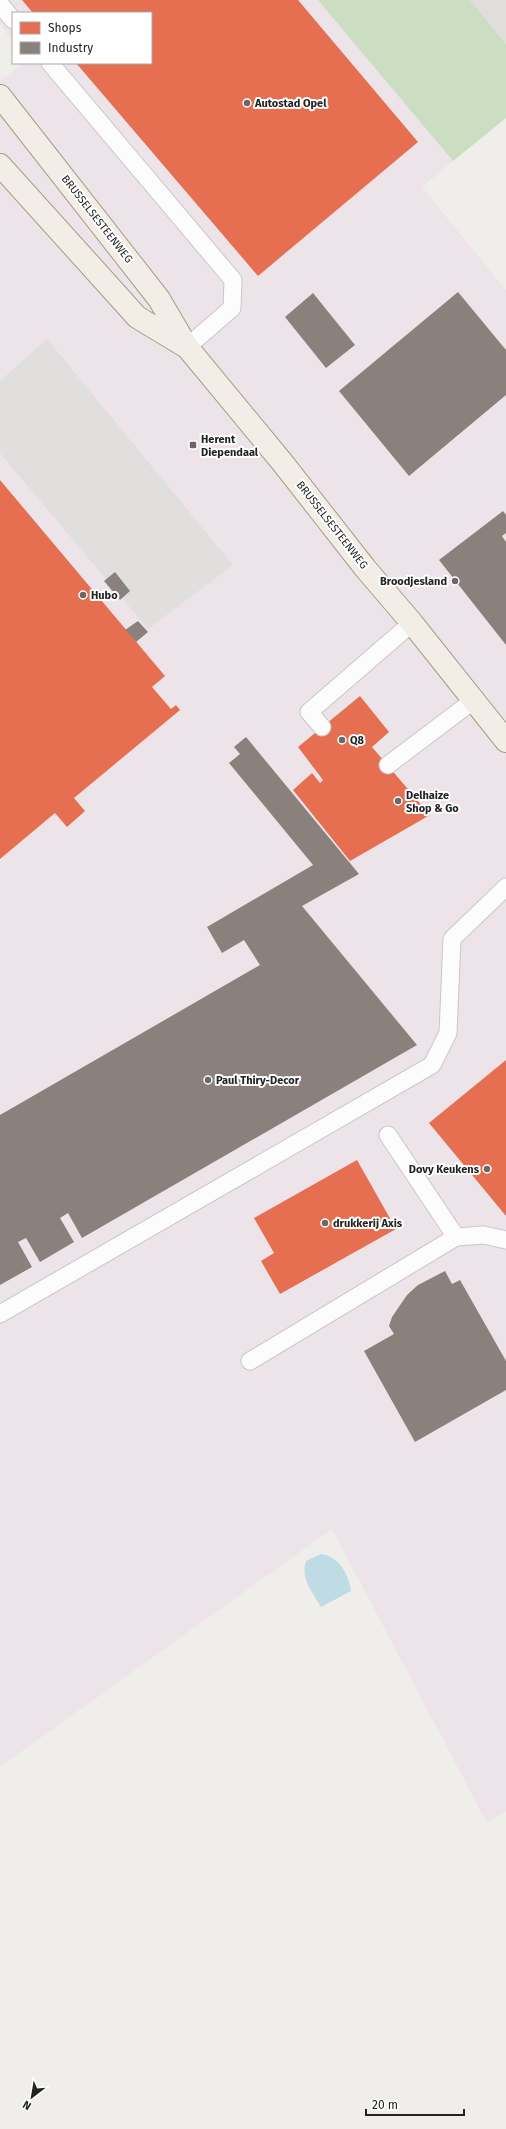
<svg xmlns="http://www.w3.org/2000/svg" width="506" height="2129" font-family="'Fira Sans',sans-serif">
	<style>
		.residential { fill: #dfdedc }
		.industrial { fill: #ede4e9 }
		.forest { fill: #cbdec1 }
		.parking { fill: #e0dfde }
		.water { fill: #bfdbe3 }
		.shops { fill: #e76f51 }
		.industry { fill: #8a817c }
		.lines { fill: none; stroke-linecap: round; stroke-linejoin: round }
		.service-casing { stroke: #c9c8c7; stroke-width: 19 }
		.primary-casing { stroke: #a79c86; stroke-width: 24 }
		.service { stroke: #fdfcfc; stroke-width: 17 }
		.primary { stroke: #f3ede7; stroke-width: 22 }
		.poi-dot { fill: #6a6968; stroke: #fff; stroke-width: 1.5 }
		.labels { text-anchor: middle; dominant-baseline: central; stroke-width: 4; stroke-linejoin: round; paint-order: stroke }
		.poi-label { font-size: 11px; font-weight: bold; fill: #222; stroke: #fff; text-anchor: start }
		.street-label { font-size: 11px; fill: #222; stroke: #fff }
	</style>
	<rect width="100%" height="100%" fill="#f0eeeb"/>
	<polygon class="residential" points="470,0 506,0 506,44 475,6"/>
	<polygon class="industrial" points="0,0 318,0 453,161 422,187 506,290 506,1812 487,1823 332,1529 0,1767 0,81 23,63 151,63 151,13 13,13 13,42 0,24"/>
	<polygon class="forest" points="318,0 470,0 506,44 506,118 453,161"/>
	<polygon class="parking" points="47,339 233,565 148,629 0,453 0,381"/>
	<path class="water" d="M 321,1554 C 339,1556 349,1575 351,1591 L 321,1607 C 313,1593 300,1578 306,1561 Z"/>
	<g class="shops">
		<polygon points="22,0 298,0 418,142 258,276 76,63 151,63 151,13 33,13"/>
		<polygon points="0,480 165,676 152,687 171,709 176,705 180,710 74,798 85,811 67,827 55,813 0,859"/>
		<polygon points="360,696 389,732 372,747 430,815 350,861 293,790 312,773 320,783 323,780 298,747"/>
		<polygon points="506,1060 506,1216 429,1123"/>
		<polygon points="357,1160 396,1229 280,1294 261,1261 274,1253 254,1218"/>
	</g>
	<g class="industry">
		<polygon points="458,292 506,350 506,395 409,476 339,391"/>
		<polygon points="313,293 355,345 326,368 285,317"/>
		<polygon points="503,511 506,515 506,533 502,536 506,542 506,645 439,560"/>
		<polygon points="115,572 130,591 120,600 104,581"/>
		<polygon points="138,621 148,632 136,642 125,630"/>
		<polygon points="246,737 359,874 302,906 417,1045 82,1238 68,1213 60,1218 74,1242 40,1262 26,1238 18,1242 32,1267 0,1285 0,1115 260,965 244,940 222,953 207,927 313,865 229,763 240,754 234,747"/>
		<polygon points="445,1271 452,1284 460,1280 506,1361 506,1390 415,1442 364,1351 394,1334 389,1326 392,1317 407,1295 418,1285"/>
	</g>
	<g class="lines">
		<g class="service-casing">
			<g id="service">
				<polyline points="0,4 13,20"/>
				<polyline points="50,63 233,280 232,308 187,347"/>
				<polyline points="322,727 309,712 412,623"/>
				<polyline points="388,765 474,700"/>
				<polyline points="388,1135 456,1237"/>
				<polyline points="0,1314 432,1065 448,1033 452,939 506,887"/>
				<polyline points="250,1361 456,1237 484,1235 506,1240"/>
			</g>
		</g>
		<g class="primary-casing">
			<g id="primary">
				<polyline points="0,96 159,299 187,347 282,462 365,568 412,623 506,741"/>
				<polyline points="0,165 137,317 185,346"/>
			</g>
		</g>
		<use href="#service" class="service"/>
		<use href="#primary" class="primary"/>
	</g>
	<g class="poi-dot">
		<circle cx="247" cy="103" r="4"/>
		<rect x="189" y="441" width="8" height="8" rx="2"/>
		<circle cx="455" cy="581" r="4"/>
		<circle cx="83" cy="595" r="4"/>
		<circle cx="342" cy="740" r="4"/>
		<circle cx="398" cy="801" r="4"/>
		<circle cx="208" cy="1080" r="4"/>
		<circle cx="487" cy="1169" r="4"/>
		<circle cx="325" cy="1223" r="4"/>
	</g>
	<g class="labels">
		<g class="poi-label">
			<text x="255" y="103">Autostad Opel</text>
			<text x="201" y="439">Herent<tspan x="201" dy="13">Diependaal</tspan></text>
			<text x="447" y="581" text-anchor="end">Broodjesland</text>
			<text x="91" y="595">Hubo</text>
			<text x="350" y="740">Q8</text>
			<text x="406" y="795">Delhaize<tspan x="406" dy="13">Shop &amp; Go</tspan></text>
			<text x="216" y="1080">Paul Thiry-Decor</text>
			<text x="479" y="1169" text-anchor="end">Dovy Keukens</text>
			<text x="333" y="1223">drukkerij Axis</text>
		</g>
		<g class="street-label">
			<text transform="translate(97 219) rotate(52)">BRUSSELSESTEENWEG</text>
			<text transform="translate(332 525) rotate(52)">BRUSSELSESTEENWEG</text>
		</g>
	</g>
	<rect x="12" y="12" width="140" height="52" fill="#ffffff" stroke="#a7a7a7"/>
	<rect x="20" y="22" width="20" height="12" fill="#e76f51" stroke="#a7a7a7"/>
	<text x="48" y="32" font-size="12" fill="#222222">Shops</text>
	<rect x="20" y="42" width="20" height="12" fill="#8a817c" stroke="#a7a7a7"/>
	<text x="48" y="52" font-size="12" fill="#222222">Industry</text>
	<g transform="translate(32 2097) rotate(211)" stroke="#ffffff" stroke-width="3" paint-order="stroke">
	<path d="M0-3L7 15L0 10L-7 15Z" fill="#222222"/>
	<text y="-6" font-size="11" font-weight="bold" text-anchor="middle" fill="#222222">N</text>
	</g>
	<path d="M366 2109v6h98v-6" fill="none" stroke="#222222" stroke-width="2"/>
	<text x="372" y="2109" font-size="12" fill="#222222" stroke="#ffffff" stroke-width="3" paint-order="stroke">20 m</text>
</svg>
